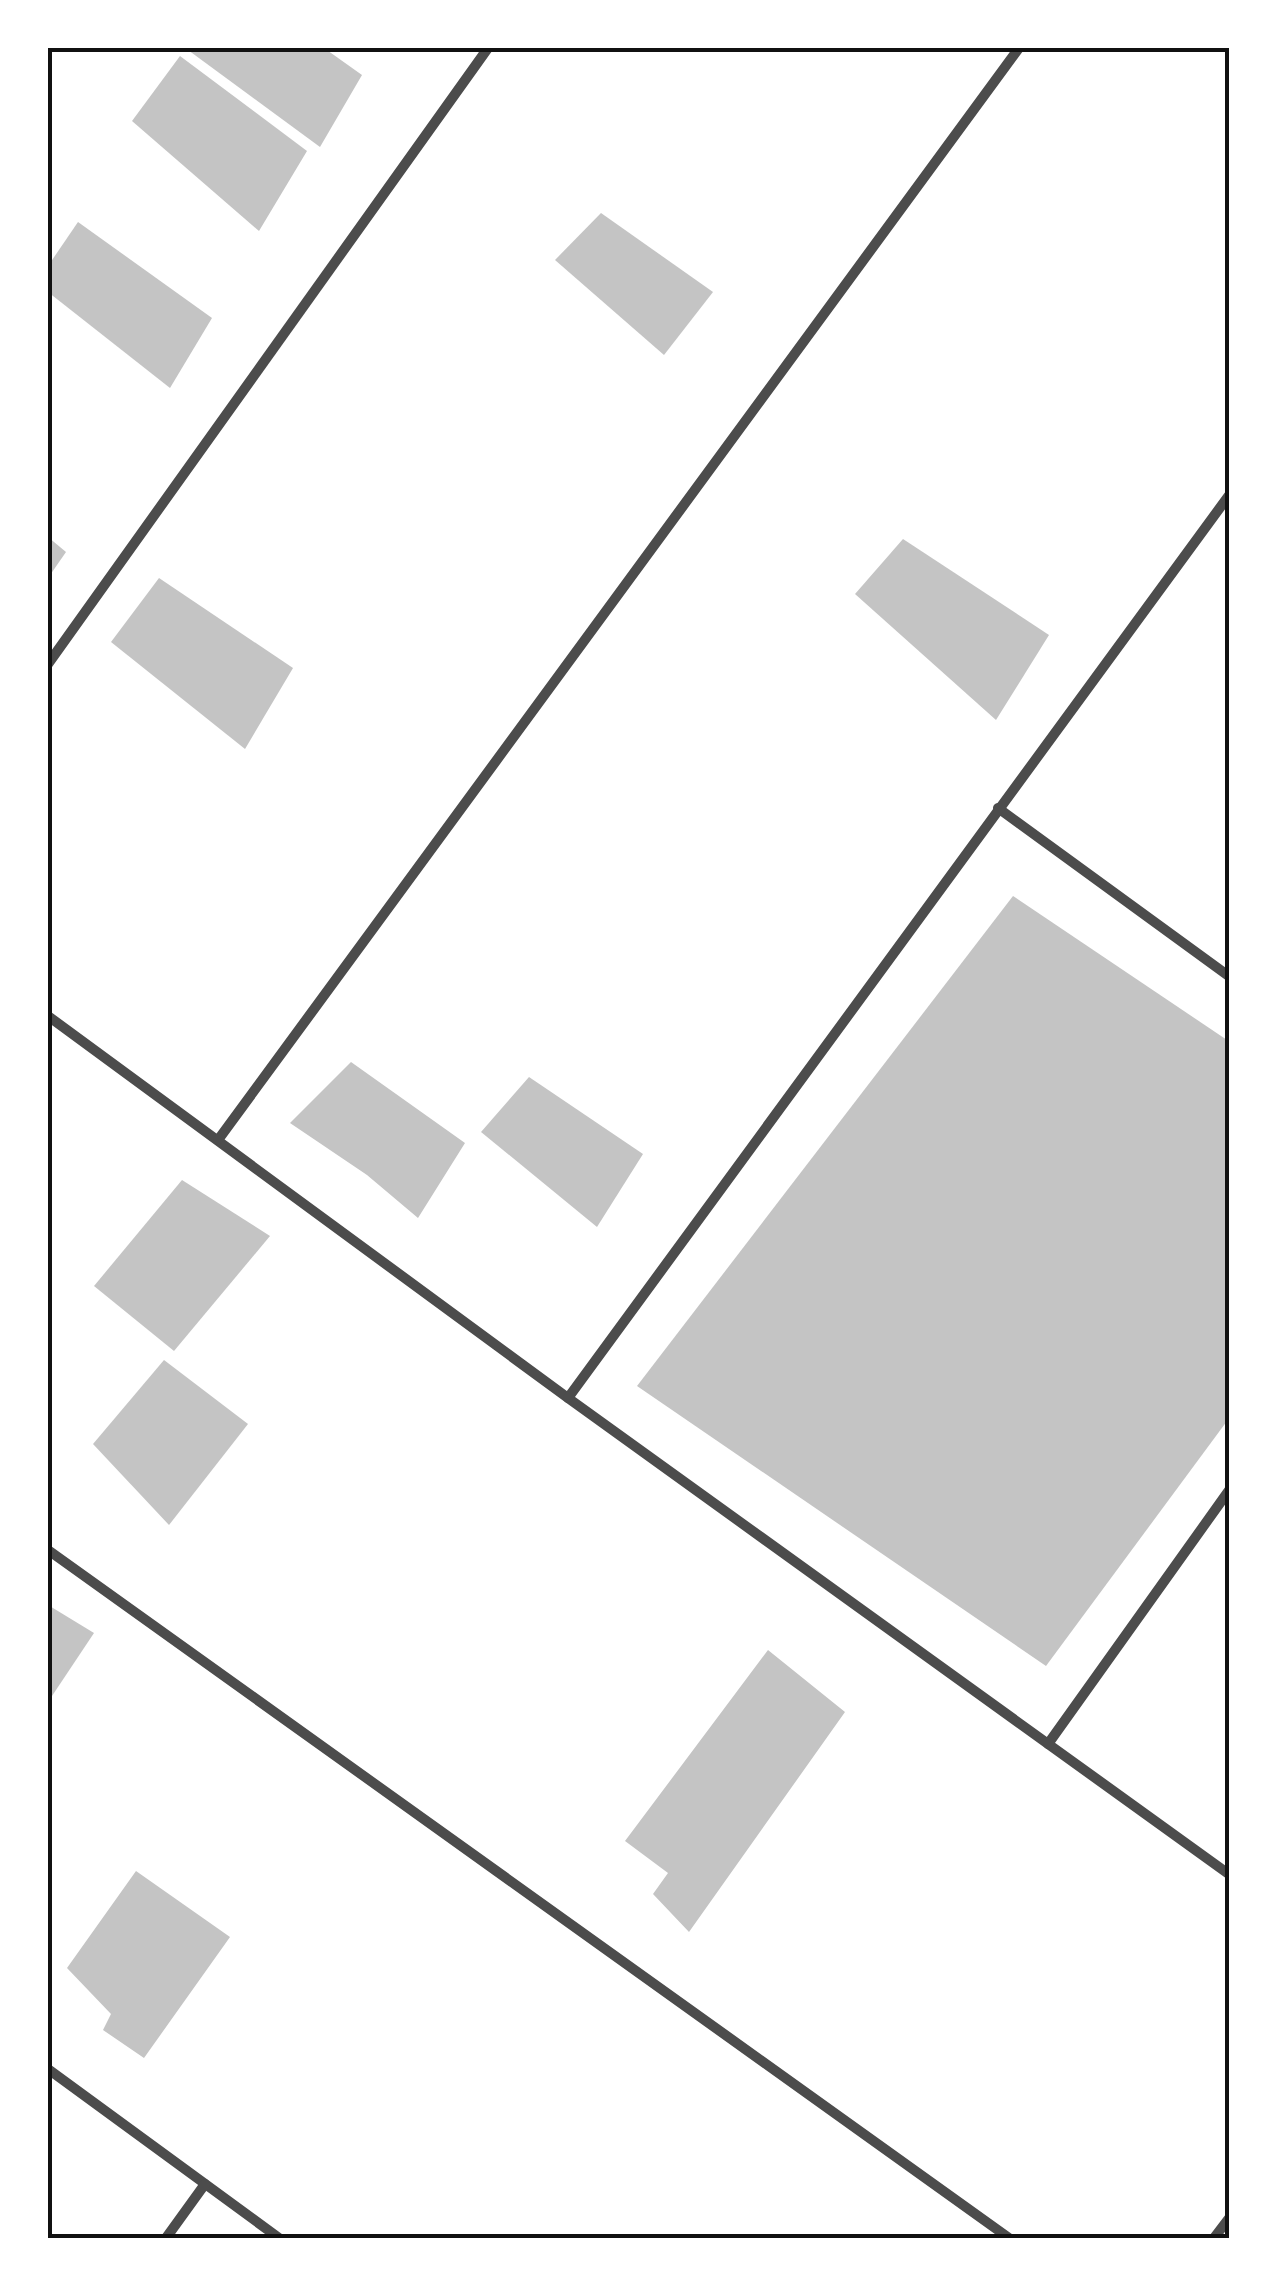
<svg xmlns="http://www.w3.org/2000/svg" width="1277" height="2286" font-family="Helvetica,sans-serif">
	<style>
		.building { fill: #c4c4c4 }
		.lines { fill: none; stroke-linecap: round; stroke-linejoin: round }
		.minor { stroke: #4c4c4c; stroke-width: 10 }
		.neatline { fill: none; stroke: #111; stroke-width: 4 }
	</style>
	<rect width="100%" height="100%" fill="#fff"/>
	<g class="building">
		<polygon points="189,48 324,48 362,75 320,147 188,50"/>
		<polygon points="180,56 307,151 259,231 132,121"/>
		<polygon points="601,213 713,292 664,355 555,260"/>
		<polygon points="78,222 212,318 170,388 48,292 48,266"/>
		<polygon points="48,537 66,552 48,578"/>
		<polygon points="903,539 1049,635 996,720 855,594"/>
		<polygon points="159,578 293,668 245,749 111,642"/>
		<polygon points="1013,896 1230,1042 1230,1417 1046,1666 637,1386"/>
		<polygon points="351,1062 465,1143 418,1218 367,1175 290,1123"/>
		<polygon points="529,1077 643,1154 597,1227 481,1132"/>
		<polygon points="182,1180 270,1236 174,1351 94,1286"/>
		<polygon points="164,1360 248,1424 169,1525 93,1444"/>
		<polygon points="48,1605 94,1633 48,1702"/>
		<polygon points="768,1650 845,1712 689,1932 653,1894 668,1873 625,1841"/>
		<polygon points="136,1871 230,1937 144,2058 103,2030 111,2014 67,1968"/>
	</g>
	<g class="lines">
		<g class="minor">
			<polyline points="48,664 488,48"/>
			<polyline points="998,808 1230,977"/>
			<polyline points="48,1016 568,1398 1230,1875"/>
			<polyline points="218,1140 1019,48"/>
			<polyline points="568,1398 1230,494"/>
			<polyline points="48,1550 1009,2238"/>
			<polyline points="1048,1744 1230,1489"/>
			<polyline points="48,2069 279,2238"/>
			<polyline points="166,2238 205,2184"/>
			<polyline points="1214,2238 1230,2217"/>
		</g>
	</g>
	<rect width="1277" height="2286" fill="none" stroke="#ffffff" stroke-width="100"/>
	<rect x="50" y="50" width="1177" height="2186" class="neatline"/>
</svg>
